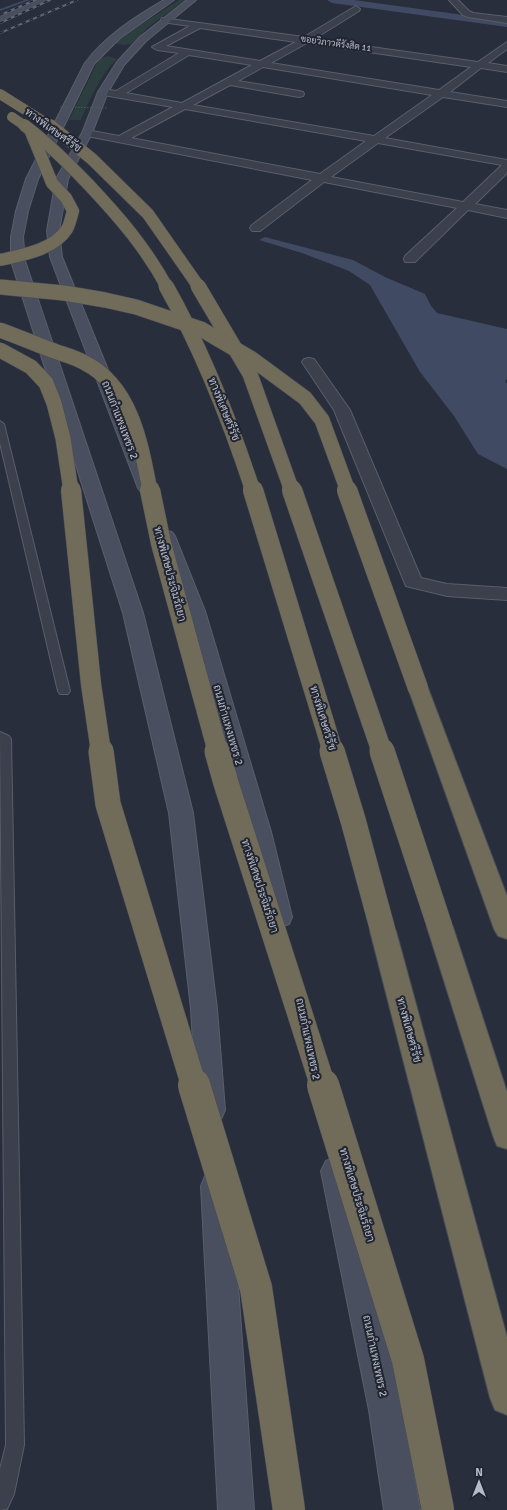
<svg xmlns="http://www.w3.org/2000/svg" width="507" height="1510" font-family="Signika,Sarabun,sans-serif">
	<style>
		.green { fill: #2d3e41 }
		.water { fill: #404a63 }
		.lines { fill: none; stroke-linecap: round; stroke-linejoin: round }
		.stream { fill: #404a63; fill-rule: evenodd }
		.canal { fill: #404a63; fill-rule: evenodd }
		.lane-casing { stroke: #595e6a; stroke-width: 2 }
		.street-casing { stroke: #595e6a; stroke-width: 2 }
		.secondary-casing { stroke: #595e6a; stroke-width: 2 }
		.highway-casing { stroke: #464b57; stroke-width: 2 }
		.lane { fill: #3b404c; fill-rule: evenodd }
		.street { fill: #3b404c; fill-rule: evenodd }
		.secondary { fill: #4a4f5f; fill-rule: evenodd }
		.highway { fill: #716b59; fill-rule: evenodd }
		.rail-casing { stroke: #606675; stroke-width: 2 }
		.rail { stroke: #202531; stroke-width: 1.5; stroke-dasharray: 4; stroke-linecap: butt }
		.highway-bridge-far5-casing { stroke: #464b57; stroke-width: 10; stroke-linecap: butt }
		.highway-bridge-far4-casing { stroke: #464b57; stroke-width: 13; stroke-linecap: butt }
		.highway-bridge-far3-casing { stroke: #464b57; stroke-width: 16; stroke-linecap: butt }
		.highway-bridge-far2-casing { stroke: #464b57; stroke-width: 21; stroke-linecap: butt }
		.highway-bridge-far1-casing { stroke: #464b57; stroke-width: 26; stroke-linecap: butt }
		.highway-bridge-casing { stroke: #464b57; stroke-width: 33; stroke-linecap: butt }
		.path-bridge { stroke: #4b595e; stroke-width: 1; stroke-dasharray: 1.5 1.5; stroke-linecap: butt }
		.highway-bridge-far5 { stroke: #716b59; stroke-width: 10 }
		.highway-bridge-far4 { stroke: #716b59; stroke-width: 12 }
		.highway-bridge-far3 { stroke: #716b59; stroke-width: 15 }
		.highway-bridge-far2 { stroke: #716b59; stroke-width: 20 }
		.highway-bridge-far1 { stroke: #716b59; stroke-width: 25 }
		.highway-bridge { stroke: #716b59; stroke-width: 32 }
		.labels { text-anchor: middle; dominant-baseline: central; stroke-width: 4; stroke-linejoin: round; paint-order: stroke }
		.far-street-label { font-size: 9px; fill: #b7bbc7; stroke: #202531 }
		.street-label { font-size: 11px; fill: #b7bbc7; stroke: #202531 }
	</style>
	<rect width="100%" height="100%" fill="#282e3c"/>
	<g class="green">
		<polygon points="179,0 185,0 147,28 132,44 123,45 115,43 116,41"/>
		<path d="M 108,56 L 117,59 C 100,75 90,99 81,120 L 69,120 L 97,63 L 100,58 Z"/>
	</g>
	<polygon class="water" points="265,237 353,260 385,277 425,294 431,306 437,313 507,329 507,379 505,381 507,384 507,469 478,454 454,416 420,372 370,285 349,271 302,253 259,240"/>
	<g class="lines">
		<polygon class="stream" points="25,0 30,0 0,11 0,9"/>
		<polygon class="canal" points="327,0 354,0 507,21 507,27 332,3"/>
		<g class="lane-casing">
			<g id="lane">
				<polygon points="0,421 4,424 70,691 68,694 60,694 58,691 0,443"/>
				<polygon points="0,732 9,736 11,739 24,1445 14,1494 7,1509 0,1510 0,1469 6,1445"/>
			</g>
		</g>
		<g class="street-casing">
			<g id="street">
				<polygon points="449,0 458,0 469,11 473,13 507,17 507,23 468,17 463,15"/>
				<path d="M 356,6 L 360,9 L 359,11 L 314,39 L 478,62 L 507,42 L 507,49 L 488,63 L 507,66 L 507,72 L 481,68 L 450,92 L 507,101 L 507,107 L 443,97 L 385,138 L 507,160 L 507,173 L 475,204 L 507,210 L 507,218 L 468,210 L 415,262 L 405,262 L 404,259 L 405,256 L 457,208 L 324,182 L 260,231 L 252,231 L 250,228 L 252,225 L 312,180 L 87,136 L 82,133 L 87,130 L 119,136 L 173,107 L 103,95 L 98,92 L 103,89 L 116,91 L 179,53 L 157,50 L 152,47 L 190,26 L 162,22 L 161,20 L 162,18 L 304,37 ZM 200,28 L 296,42 L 260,61 L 166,46 ZM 307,43 L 471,67 L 439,90 L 271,63 ZM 189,55 L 252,65 L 182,103 L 126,93 ZM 263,67 L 432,95 L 374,136 L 193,105 L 230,85 L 299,97 L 303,96 L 304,94 L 303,92 L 299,91 L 238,81 ZM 185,109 L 366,141 L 320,174 L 131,138 ZM 378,143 L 502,165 L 463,202 L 331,177 Z"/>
				<polygon points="309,358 314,359 350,410 421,578 447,584 507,588 507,600 447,596 406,586 334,410 302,362 304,359"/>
			</g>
		</g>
		<g class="secondary-casing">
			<g id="secondary">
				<polygon points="37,0 48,0 0,22 0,16"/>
				<path d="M 164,0 L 174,0 L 120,38 L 94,64 L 38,179 L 28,211 L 23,237 L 25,261 L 143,613 L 193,813 L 217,1009 L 225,1110 L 221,1119 L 211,1123 L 201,1119 L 197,1110 L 191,1009 L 169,813 L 123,613 L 11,261 L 11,237 L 16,211 L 26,179 L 85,63 C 105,36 135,17 164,0 Z"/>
				<polygon points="187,0 196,0 146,41 124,65 108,92 92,133 68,179 59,231 62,257 156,488 153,492 147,493 141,492 138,488 50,257 47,231 56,179 82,133 98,92 117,62 140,37"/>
				<polygon points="166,531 172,532 175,536 205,611 271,832 292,917 289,924 280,927 271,924 268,917 247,832 185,611 157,536 160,532"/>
				<polygon points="336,1157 346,1161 351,1171 403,1410 420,1510 384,1510 369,1410 321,1171 326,1161"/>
				<polygon points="216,1172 227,1176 231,1186 254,1510 218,1510 201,1186 205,1176"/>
			</g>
		</g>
		<g class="highway-casing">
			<g id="highway">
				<polygon points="418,681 425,683 428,688 507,896 507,939 498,936 494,929 408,688 411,683"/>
				<polygon points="440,917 449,920 453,927 507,1092 507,1149 497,1146 493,1136 427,927 431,920"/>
				<polygon points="383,921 392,924 396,931 507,1337 507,1415 495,1410 490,1398 370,931 374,924"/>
			</g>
		</g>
		<use href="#lane" class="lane"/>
		<use href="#street" class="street"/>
		<use href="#secondary" class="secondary"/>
		<use href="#highway" class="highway"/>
		<g class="rail-casing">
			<g id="rail">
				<polyline points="0,15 35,0"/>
				<polyline points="0,23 50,0"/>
				<polyline points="0,33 77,0"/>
			</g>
		</g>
		<use href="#rail" class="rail"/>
		<g class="highway-bridge-far5-casing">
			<g id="highway-bridge-far5">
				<polyline points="0,94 51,126"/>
				<polyline points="12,117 25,126"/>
			</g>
		</g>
		<g class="highway-bridge-far4-casing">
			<g id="highway-bridge-far4">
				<path d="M 24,125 C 48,143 68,163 89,185 C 120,218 145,247 167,287"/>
				<polyline points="50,125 92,159 148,214 199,287"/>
				<path d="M 0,260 C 22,255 54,250 67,229 C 70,224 71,217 73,211 L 66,198 L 52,183 L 31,132"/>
			</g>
		</g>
		<g class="highway-bridge-far3-casing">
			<g id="highway-bridge-far3">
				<path d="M 166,286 C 203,351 230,421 253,491"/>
				<polyline points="198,286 250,374 292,491"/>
				<polyline points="0,287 64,293 105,300 136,307 201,329 252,359 305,398 322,420 348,491"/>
				<path d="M 0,330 C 19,337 38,345 57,352 C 66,355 77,358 85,363 C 132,387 141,445 150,491"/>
				<polyline points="0,350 31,367 46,383 54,403 63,438 71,491"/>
			</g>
		</g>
		<g class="highway-bridge-far2-casing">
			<g id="highway-bridge-far2">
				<polyline points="71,490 91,684 101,752"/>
				<polyline points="150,490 161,543 218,752"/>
				<polyline points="253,490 333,752"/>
				<polyline points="292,490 382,752"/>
				<polyline points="347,490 418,688"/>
			</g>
		</g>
		<g class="highway-bridge-far1-casing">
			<g id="highway-bridge-far1">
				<polyline points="101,751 108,804 194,1086"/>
				<polyline points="217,751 226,783 323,1086"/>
				<polyline points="332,751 353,820 383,931"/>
				<polyline points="382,751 440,927"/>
			</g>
		</g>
		<g class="highway-bridge-casing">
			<g id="highway-bridge">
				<polyline points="194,1085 256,1288 289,1510"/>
				<polyline points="323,1085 408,1360 438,1510"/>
			</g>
		</g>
		<polyline class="path-bridge" points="60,107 108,108"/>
		<use href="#highway-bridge-far5" class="highway-bridge-far5"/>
		<use href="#highway-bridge-far4" class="highway-bridge-far4"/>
		<use href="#highway-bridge-far3" class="highway-bridge-far3"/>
		<use href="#highway-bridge-far2" class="highway-bridge-far2"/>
		<use href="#highway-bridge-far1" class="highway-bridge-far1"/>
		<use href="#highway-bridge" class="highway-bridge"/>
	</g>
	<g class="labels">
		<g class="far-street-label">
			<text transform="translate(336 44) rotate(8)">ซอยวิภาวดีรังสิต 11</text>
		</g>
		<g class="street-label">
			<text transform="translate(53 130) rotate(36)">ทางพิเศษศรีรัช</text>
			<text transform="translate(224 409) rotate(68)">ทางพิเศษศรีรัช</text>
			<text transform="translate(120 420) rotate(69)">ถนนกำแพงเพชร 2</text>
			<text transform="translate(170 574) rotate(75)">ทางพิเศษประจิมรัถยา</text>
			<text transform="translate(323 718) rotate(73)">ทางพิเศษศรีรัช</text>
			<text transform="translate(228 725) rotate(74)">ถนนกำแพงเพชร 2</text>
			<text transform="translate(260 886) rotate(72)">ทางพิเศษประจิมรัถยา</text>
			<text transform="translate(409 1030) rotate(75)">ทางพิเศษศรีรัช</text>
			<text transform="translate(308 1039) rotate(78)">ถนนกำแพงเพชร 2</text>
			<text transform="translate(357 1195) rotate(73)">ทางพิเศษประจิมรัถยา</text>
			<text transform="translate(375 1356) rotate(78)">ถนนกำแพงเพชร 2</text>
		</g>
	</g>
	<g transform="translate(479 1482)" stroke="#202531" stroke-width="3" paint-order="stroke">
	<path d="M0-3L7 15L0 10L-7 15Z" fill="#b7bbc7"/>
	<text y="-6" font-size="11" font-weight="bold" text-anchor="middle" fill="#b7bbc7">N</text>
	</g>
</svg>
